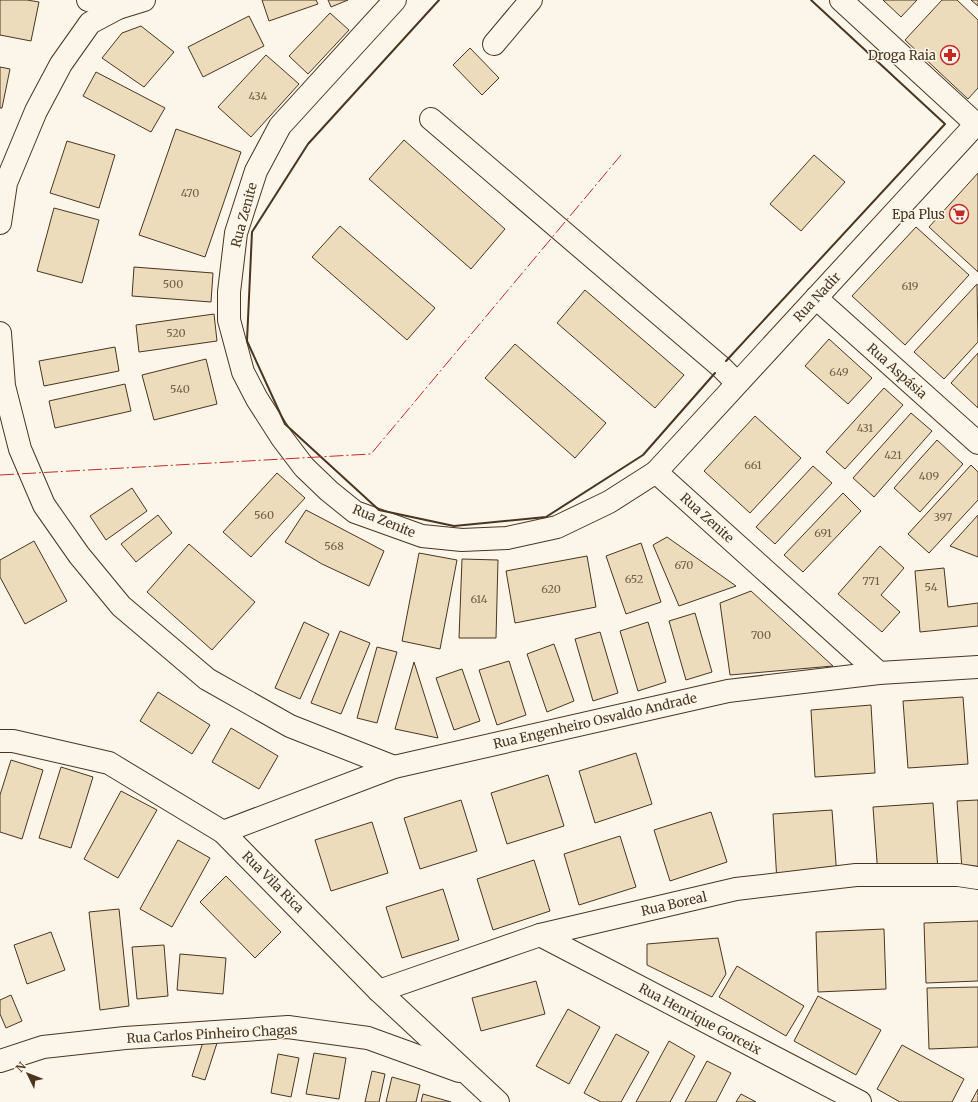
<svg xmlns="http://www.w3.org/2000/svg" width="978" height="1102" font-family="Merriweather,serif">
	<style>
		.building { fill: #ecdcbc; stroke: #4a3520 }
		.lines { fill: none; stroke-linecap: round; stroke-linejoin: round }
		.minor-casing { stroke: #4a3520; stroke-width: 24 }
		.minor { stroke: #fbf6e9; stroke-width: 22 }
		.wall { stroke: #4a3520; stroke-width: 2 }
		.power { stroke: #c62828; stroke-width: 1; stroke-dasharray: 14 3 2 3; stroke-linecap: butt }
		.labels { text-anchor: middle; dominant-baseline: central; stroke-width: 3; stroke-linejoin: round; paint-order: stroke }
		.number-label { font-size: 11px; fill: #725f47 }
		.poi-label { font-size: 13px; fill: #4a3520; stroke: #fbf6e9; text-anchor: end }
		.street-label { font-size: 13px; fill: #4a3520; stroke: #fbf6e9 }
	</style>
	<rect width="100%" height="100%" fill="#fbf6e9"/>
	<g class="building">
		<polygon points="0,0 27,0 39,2 31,41 0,35"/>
		<polygon points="262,0 316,0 318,4 269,21"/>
		<polygon points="328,0 348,0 331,7"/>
		<polygon points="883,0 917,0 901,17"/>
		<polygon points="942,0 957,0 978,20 978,88 968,99 905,40"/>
		<polygon points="971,0 978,0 978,6"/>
		<polygon points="330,13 349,30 308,74 289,56"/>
		<polygon points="249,16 264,46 203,77 188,47"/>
		<polygon points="141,26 174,52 144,87 102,58 122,33"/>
		<polygon points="470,48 499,78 482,95 453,65"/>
		<polygon points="266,55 299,84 251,137 218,107"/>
		<polygon points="0,67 10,69 2,108 0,108"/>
		<polygon points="96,72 165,108 151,132 83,96"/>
		<polygon points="176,129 241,152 205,257 139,235"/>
		<polygon points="404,140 505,229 471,269 369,179"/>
		<polygon points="67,141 115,155 99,208 50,193"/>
		<polygon points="814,155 845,182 801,231 770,204"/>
		<polygon points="978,173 978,272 929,227"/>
		<polygon points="54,208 99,220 82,283 37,271"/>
		<polygon points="340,226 435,308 407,340 312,257"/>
		<polygon points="916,227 969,275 905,345 852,296"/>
		<polygon points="134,267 213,273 211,302 132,296"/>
		<polygon points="977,284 978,342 944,379 914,352"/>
		<polygon points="585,290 684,375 655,408 557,323"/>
		<polygon points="214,314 217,341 139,352 136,325"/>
		<polygon points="829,339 872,378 848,404 805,366"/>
		<polygon points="515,344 606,423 575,458 485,378"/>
		<polygon points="115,347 119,371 44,386 39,361"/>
		<polygon points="978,353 978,408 951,383"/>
		<polygon points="206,359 217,404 154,420 142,375"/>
		<polygon points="125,384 131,411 55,428 49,401"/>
		<polygon points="884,388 903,405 845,469 826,452"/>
		<polygon points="911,413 932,431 874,497 853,478"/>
		<polygon points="755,416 801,458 750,513 704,471"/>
		<polygon points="937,440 963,464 920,512 894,488"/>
		<polygon points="971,465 978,472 978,500 929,553 908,534"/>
		<polygon points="813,466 832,483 775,544 756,527"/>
		<polygon points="277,473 305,498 251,557 223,532"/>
		<polygon points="132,488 147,511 106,540 90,516"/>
		<polygon points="843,493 861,511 803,572 784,555"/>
		<polygon points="306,510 384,551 369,586 322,564 285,542"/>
		<polygon points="158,515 172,533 136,562 121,544"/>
		<polygon points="978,515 978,557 950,546"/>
		<polygon points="667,537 736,586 679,606 653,545"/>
		<polygon points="34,541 67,601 25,624 0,577 0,560"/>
		<polygon points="641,543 661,602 626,614 606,556"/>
		<polygon points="189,544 255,602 212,650 147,592"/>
		<polygon points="880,546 904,568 881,595 900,612 882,632 838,594"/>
		<polygon points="419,553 457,560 440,649 402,641"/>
		<polygon points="587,556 596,607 515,623 506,571"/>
		<polygon points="462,559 498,560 496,638 459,638"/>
		<polygon points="944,568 948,607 978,603 978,626 920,632 915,571"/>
		<polygon points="751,591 833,666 730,675 720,603"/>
		<polygon points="695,613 712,672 686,680 669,621"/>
		<polygon points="304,622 329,634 300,699 275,688"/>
		<polygon points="648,622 666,682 638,691 620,631"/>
		<polygon points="340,631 370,643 341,714 311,703"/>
		<polygon points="600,632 618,693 593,701 575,639"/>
		<polygon points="554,644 574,701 547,712 527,654"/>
		<polygon points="377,647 397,652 377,723 357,718"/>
		<polygon points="509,661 526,715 497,725 479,670"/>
		<polygon points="414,662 438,738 395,729"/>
		<polygon points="462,669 480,721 454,730 436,678"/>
		<polygon points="158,692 210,725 192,754 140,721"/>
		<polygon points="963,697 968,764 908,768 903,701"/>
		<polygon points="871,705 875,773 815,777 811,710"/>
		<polygon points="231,728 278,756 259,789 212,762"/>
		<polygon points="636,753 652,804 595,823 579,771"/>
		<polygon points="11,760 43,770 22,839 0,832 0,795"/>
		<polygon points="61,767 93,777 71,848 39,838"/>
		<polygon points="548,775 564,826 507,844 491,793"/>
		<polygon points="121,791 157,810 118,878 84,859"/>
		<polygon points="461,800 477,851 420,869 404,818"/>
		<polygon points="978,800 978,868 962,869 957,801"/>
		<polygon points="933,803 938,870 878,875 873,807"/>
		<polygon points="832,810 837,877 777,882 773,814"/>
		<polygon points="711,812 727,862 670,881 654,830"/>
		<polygon points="372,822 388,873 331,891 315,840"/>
		<polygon points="620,836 636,887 579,905 564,854"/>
		<polygon points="178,840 210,858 172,927 140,909"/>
		<polygon points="534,860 550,911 493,930 477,879"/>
		<polygon points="226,876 281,932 255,958 200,902"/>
		<polygon points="443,889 459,940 402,958 386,907"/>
		<polygon points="119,909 129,1006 100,1010 89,912"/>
		<polygon points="978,921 978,981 926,983 924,923"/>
		<polygon points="884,929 886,989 818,992 816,932"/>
		<polygon points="51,932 65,970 27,984 14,945"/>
		<polygon points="718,938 726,974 712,997 647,965 647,944"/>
		<polygon points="164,945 168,996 137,999 132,947"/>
		<polygon points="180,954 226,958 223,994 177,990"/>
		<polygon points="737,966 804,1006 786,1036 719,997"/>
		<polygon points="536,981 545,1014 481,1031 472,998"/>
		<polygon points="978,987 978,1047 929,1049 927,988"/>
		<polygon points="11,995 22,1021 6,1028 0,1014 0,1000"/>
		<polygon points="818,996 881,1030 856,1075 794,1041"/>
		<polygon points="568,1009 600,1027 569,1084 536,1066"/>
		<polygon points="616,1034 649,1052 621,1102 601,1102 584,1093"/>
		<polygon points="204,1039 217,1043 205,1080 192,1076"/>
		<polygon points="669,1041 695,1056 670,1102 636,1102"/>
		<polygon points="902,1045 964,1079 952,1102 900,1102 877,1089"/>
		<polygon points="314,1053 346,1058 339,1099 306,1094"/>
		<polygon points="278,1054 299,1058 291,1097 271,1093"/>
		<polygon points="707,1061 731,1073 716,1102 685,1102"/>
		<polygon points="372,1071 385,1074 379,1102 365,1102"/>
		<polygon points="392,1077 420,1085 416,1102 386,1102"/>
		<polygon points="978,1089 978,1102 971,1102"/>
		<polygon points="423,1094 451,1102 421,1102"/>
		<polygon points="741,1094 756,1102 736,1102"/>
	</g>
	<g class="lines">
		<g class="minor-casing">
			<g id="minor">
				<polyline points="88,0 118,8"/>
				<polyline points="395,0 280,126 256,171 236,233 229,292 229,320 243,372 257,399 282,438 304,467 329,491 355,512 422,536 462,540 507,538 557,527 609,502 656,472 879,673"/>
				<polyline points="841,0 978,126"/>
				<polyline points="494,44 531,0"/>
				<polyline points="431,119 721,367 737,383"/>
				<polyline points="0,223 6,183 36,111 61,64 90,23 118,8 144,0"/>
				<polyline points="816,298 978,443"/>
				<polyline points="0,333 4,386 20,449 44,505 79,555 121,606 207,679 290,726 394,767"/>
				<polyline points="656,472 978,122"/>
				<polyline points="0,741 13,741 109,763 223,832 379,991 498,1102"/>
				<polyline points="223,832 394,767 728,691 879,673 978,667"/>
				<polyline points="540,935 860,1102"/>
				<polyline points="379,991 540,935 736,889 856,875 958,875 978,878"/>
				<polyline points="0,1061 43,1047 125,1038 288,1027 368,1038 459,1071"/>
			</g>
		</g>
		<use href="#minor" class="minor"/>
		<g class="wall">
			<polyline points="439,0 308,144 252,232 247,341 285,424 379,510 454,526 546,517 643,455 715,373"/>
			<polyline points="726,361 945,124 811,0"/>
		</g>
		<polyline class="power" points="0,475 371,454 621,155"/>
	</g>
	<defs>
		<g id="pharmacy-ring" transform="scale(1)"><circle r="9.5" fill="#fbf6e9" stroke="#c62828" stroke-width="1.5"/><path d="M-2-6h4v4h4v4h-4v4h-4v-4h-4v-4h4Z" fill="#c62828"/></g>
		<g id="supermarket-ring" transform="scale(1)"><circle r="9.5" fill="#fbf6e9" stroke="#c62828" stroke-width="1.5"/><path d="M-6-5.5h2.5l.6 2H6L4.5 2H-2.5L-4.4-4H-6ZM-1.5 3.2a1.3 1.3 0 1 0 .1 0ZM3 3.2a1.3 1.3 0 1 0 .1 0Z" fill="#c62828"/></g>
	</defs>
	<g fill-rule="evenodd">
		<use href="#pharmacy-ring" x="950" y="55"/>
		<use href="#supermarket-ring" x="959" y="214"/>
	</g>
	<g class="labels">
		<g class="number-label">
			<text x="258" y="96">434</text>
			<text x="190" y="193">470</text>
			<text x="173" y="284">500</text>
			<text x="910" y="286">619</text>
			<text x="176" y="333">520</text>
			<text x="839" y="372">649</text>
			<text x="180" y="389">540</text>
			<text x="865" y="428">431</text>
			<text x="893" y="455">421</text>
			<text x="753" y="465">661</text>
			<text x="929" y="476">409</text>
			<text x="264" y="515">560</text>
			<text x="943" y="517">397</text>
			<text x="823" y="533">691</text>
			<text x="334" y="546">568</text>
			<text x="684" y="565">670</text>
			<text x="634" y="579">652</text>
			<text x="871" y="581">771</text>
			<text x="931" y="587">54</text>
			<text x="551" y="589">620</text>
			<text x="479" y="599">614</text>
			<text x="761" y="635">700</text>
		</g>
		<g class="poi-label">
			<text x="936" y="55">Droga Raia</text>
			<text x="945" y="214">Epa Plus</text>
		</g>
		<g class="street-label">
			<text transform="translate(244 215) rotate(-75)">Rua Zenite</text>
			<text transform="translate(817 297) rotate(-47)">Rua Nadir</text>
			<text transform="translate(897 371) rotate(42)">Rua Aspásia</text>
			<text transform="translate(707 518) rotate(42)">Rua Zenite</text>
			<text transform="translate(384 521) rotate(22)">Rua Zenite</text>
			<text transform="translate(595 721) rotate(-13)">Rua Engenheiro Osvaldo Andrade</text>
			<text transform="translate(273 882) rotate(45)">Rua Vila Rica</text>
			<text transform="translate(674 904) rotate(-13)">Rua Boreal</text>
			<text transform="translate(700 1019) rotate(28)">Rua Henrique Gorceix</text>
			<text transform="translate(212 1034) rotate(-3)">Rua Carlos Pinheiro Chagas</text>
		</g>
	</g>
	<g transform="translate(28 1074) rotate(313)" stroke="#fbf6e9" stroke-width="3" paint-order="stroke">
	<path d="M0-3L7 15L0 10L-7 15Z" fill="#4a3520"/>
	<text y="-6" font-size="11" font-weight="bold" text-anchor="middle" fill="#4a3520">N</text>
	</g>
</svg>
